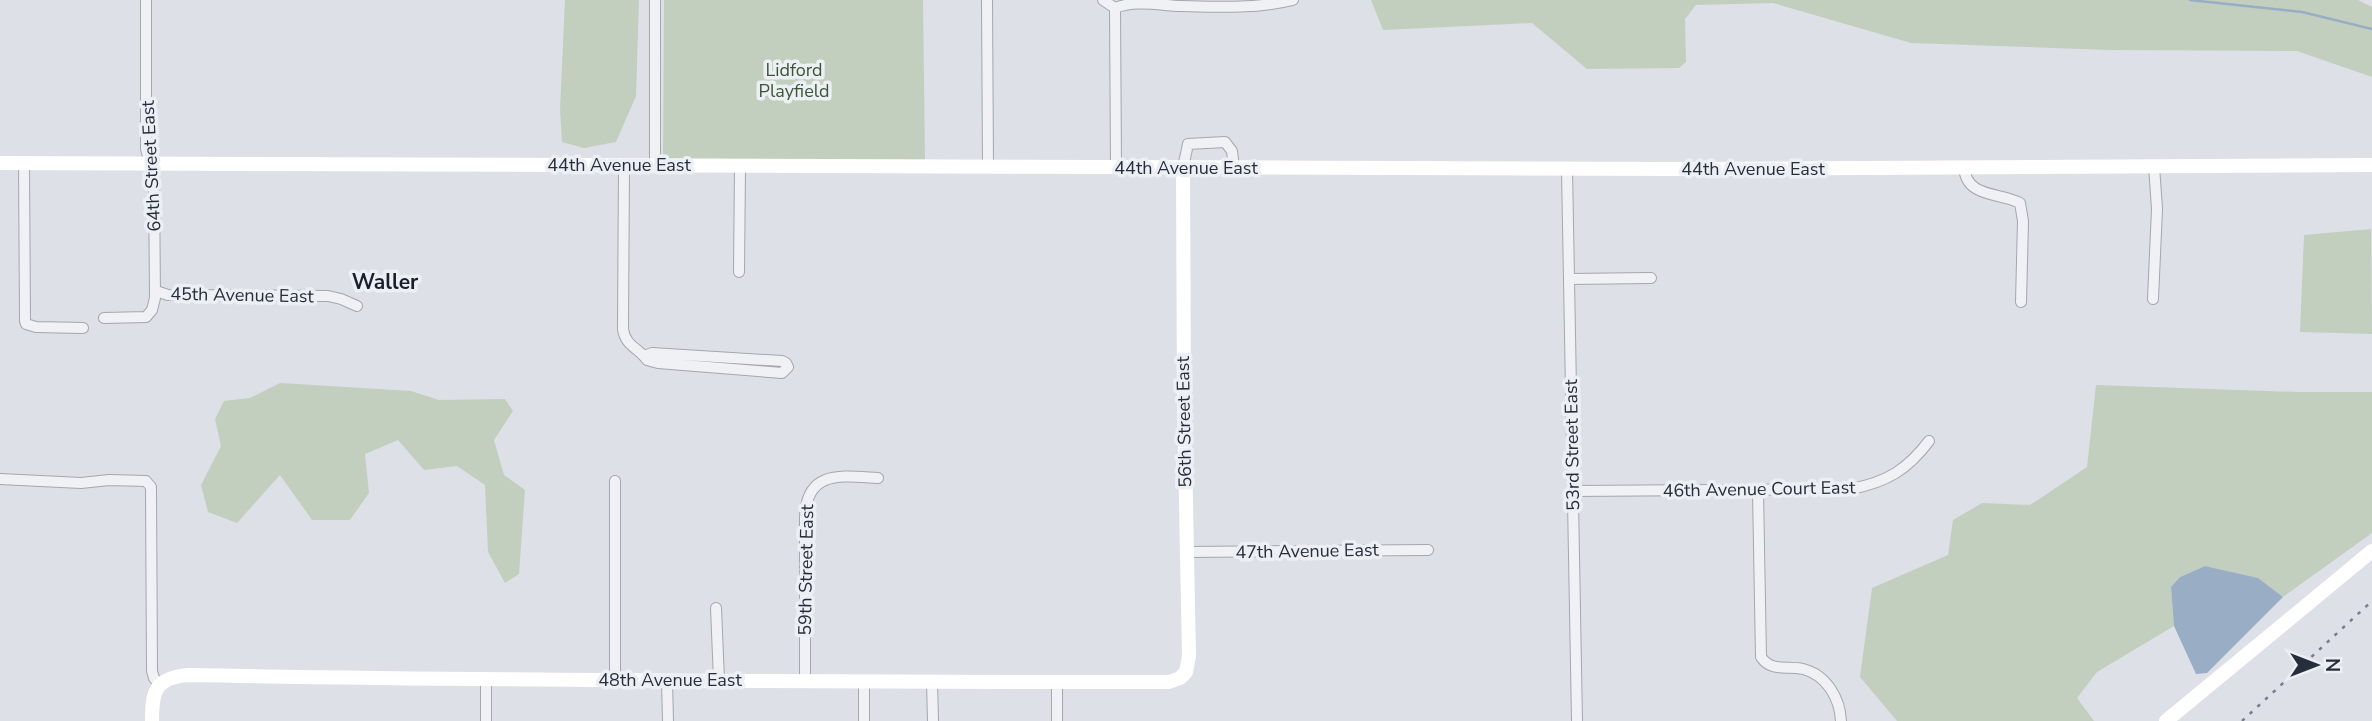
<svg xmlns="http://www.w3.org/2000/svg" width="2372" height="721" font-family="'Nunito Sans',sans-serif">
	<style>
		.green { fill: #c2cfbe }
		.water { fill: #99adc4 }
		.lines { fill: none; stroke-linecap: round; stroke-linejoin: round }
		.stream { stroke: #99adc4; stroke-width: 2.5 }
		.street-casing { stroke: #a3a7af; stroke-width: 12 }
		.street { stroke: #eff1f4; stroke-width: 10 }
		.secondary { stroke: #fff; stroke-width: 14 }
		.rail { stroke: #777f8e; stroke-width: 2.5; stroke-dasharray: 3.5 7; stroke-linecap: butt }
		.labels { text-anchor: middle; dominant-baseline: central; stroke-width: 7; stroke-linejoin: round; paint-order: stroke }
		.park-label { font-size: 18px; fill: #3b5635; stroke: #eceff4 }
		.street-label { font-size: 18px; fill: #272e3b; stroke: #eceff4 }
		.quarter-label { font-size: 21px; font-weight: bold; fill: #1a1f2c; stroke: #eceff4 }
	</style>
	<rect width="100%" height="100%" fill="#dde0e6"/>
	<g class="green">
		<polygon points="565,0 639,0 636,96 616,142 584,148 562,142 560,109"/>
		<polygon points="664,0 923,0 925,161 663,160"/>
		<polygon points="1371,0 2358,0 2372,7 2372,77 2297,51 2109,50 1911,43 1773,3 1696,5 1685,19 1686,62 1679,68 1587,69 1532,23 1383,30"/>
		<polygon points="2371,229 2372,334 2300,332 2304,235"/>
		<polygon points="280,383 411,391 439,400 505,399 513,411 494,440 504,475 525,490 519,574 505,583 488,552 485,485 457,466 424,470 398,440 365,454 369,493 350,520 312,520 280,475 237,523 208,512 201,485 221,446 215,419 224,401 250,398"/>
		<polygon points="2096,385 2297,392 2372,392 2372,533 2283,597 2257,578 2205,566 2180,577 2171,587 2174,626 2097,672 2077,698 2094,721 1897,721 1860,677 1872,588 1948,555 1953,520 1982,503 2030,505 2087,467"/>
	</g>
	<polygon class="water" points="2205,566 2258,578 2283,597 2207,673 2196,674 2174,626 2171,587 2180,577"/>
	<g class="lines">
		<polyline class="stream" points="2190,0 2302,12 2372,29"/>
		<g class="street-casing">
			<g id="street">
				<polyline points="655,0 655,166"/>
				<polyline points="987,0 988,167"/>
				<polyline points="1103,0 1115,8"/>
				<path d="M 1115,8 C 1134,0 1159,5 1180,6 C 1217,7 1256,9 1293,0"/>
				<polyline points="1115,8 1116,167"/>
				<polyline points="24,163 25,321 26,324 36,327 83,328"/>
				<path d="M 624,166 L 623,329 C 625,346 639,348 647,360 L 658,363 L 782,373 L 788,367 L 786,363 L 782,361 L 652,353 L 644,356"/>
				<path d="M 1964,167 C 1966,198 1999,192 2020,203 L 2023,221 L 2021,302"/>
				<polyline points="1183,168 1188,144 1225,142 1232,151 1234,168"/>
				<polyline points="1567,169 1577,721"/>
				<polyline points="739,272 740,166"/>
				<polyline points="1569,279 1651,278"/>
				<polyline points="156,291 168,295 328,296 341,299 357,306"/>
				<polyline points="2153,299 2157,209 2154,166"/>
				<polyline points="104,318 146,317 152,310 155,298 154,178 146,149 146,0"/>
				<polyline points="0,479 81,483 109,480 146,481 151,487 152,671 154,678 159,684"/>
				<path d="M 1573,491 L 1851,489 C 1887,482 1907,470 1929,441"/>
				<path d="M 1758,491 L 1761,657 C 1772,673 1787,665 1803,669 C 1827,675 1840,699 1841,721"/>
				<polyline points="1186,552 1428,550"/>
				<polyline points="716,608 719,680"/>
				<polyline points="615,680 615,481"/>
				<polyline points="667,680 668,721"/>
				<path d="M 805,681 L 805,518 C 806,469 842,476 878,478"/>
				<polyline points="932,681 933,721"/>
				<polyline points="1057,682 1057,721"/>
				<polyline points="486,721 486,680"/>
				<polyline points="864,721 864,681"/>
			</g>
		</g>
		<use href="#street" class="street"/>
		<g class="secondary">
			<polyline points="0,163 1676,169 2372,165"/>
			<path d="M 152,721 C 152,691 155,678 188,675 C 515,681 842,682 1169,682 L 1180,678 L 1186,672 L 1189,656 L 1184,401 L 1183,168"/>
			<polyline points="2166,721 2372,551"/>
		</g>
		<polyline class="rail" points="2242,721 2372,601"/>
	</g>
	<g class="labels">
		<g class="park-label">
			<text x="794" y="70">Lidford<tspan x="794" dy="21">Playfield</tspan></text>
		</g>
		<g class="street-label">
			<text x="619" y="165">44th Avenue East</text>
			<text transform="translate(151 166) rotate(-93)">64th Street East</text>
			<text x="1186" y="168">44th Avenue East</text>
			<text x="1753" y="169">44th Avenue East</text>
			<text transform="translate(242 295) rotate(1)">45th Avenue East</text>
			<text transform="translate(1184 422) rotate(-91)">56th Street East</text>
			<text transform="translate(1572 445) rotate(-91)">53rd Street East</text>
			<text transform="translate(1759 489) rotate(-1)">46th Avenue Court East</text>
			<text transform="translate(1307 551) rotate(-1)">47th Avenue East</text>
			<text transform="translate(806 570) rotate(-89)">59th Street East</text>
			<text x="670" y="680">48th Avenue East</text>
		</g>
		<g class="quarter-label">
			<text x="385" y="282">Waller</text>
		</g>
	</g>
	<g transform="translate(2316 665) rotate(90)" stroke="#eceff4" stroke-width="5" paint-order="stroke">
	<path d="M0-5L12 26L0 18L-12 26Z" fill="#272e3b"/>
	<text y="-10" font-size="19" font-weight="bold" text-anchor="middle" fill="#272e3b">N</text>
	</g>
</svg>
